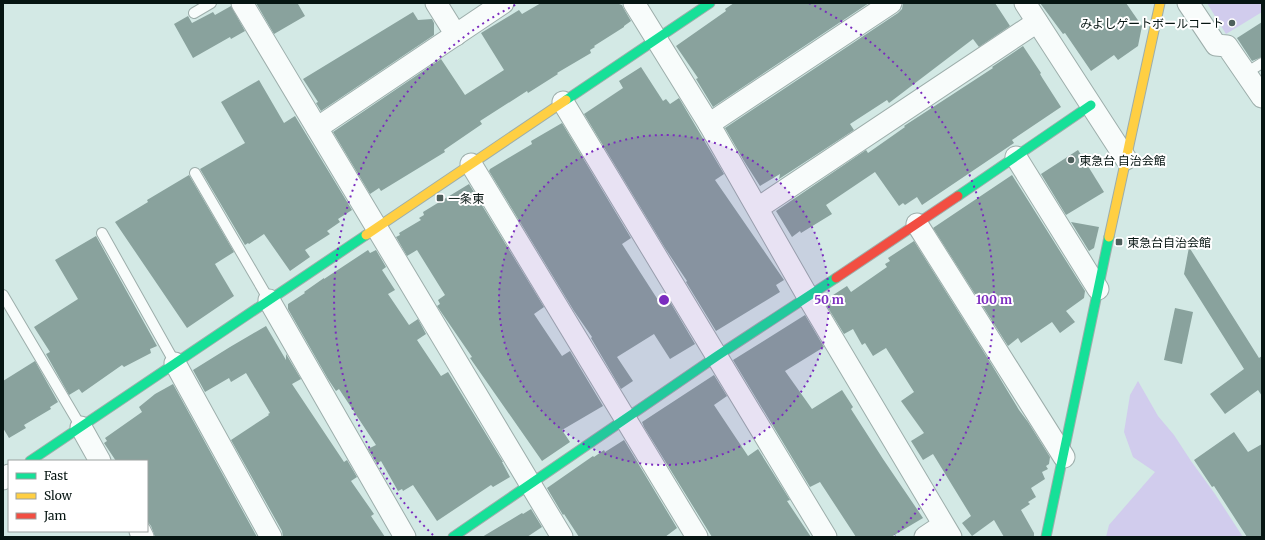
<svg xmlns="http://www.w3.org/2000/svg" width="1265" height="540" font-family="Merriweather,'Noto Sans JP',serif">
	<style>
		.green { fill: #d1cced }
		.building { fill: #89a29d }
		.lines { fill: none; stroke-linecap: round; stroke-linejoin: round }
		.lane-casing { stroke: #9daeab; stroke-width: 12 }
		.street-casing { stroke: #9daeab; stroke-width: 23 }
		.fast-casing { stroke: #9daeab; stroke-width: 11 }
		.slow-casing { stroke: #9daeab; stroke-width: 11 }
		.jam-casing { stroke: #9daeab; stroke-width: 11 }
		.lane { stroke: #f8fcfb; stroke-width: 10 }
		.street { stroke: #f8fcfb; stroke-width: 21 }
		.fast { stroke: #16e098; stroke-width: 9 }
		.slow { stroke: #ffcf43; stroke-width: 9 }
		.jam { stroke: #f24e42; stroke-width: 9 }
		.ring { fill: none; stroke: #7b2cbf; stroke-width: 2; stroke-dasharray: 2 4 }
		.poi-dot { fill: #4e5f5c; stroke: #fff; stroke-width: 1.5 }
		.labels { text-anchor: middle; dominant-baseline: central; stroke-width: 4; stroke-linejoin: round; paint-order: stroke }
		.poi-label { font-size: 12px; fill: #061512; stroke: #fff; text-anchor: start }
		.centre { fill: #7b2cbf; stroke: #fff; stroke-width: 2 }
		.ring-label { font-size: 12px; text-anchor: middle; font-weight: bold; fill: #7b2cbf; stroke: #fff; stroke-width: 4; stroke-linejoin: round; paint-order: stroke }
	</style>
	<rect width="100%" height="100%" fill="#d3e9e5"/>
	<g class="green">
		<polygon points="1207,3 1262,3 1262,12 1226,34"/>
		<polygon points="1138,381 1158,416 1174,435 1191,461 1215,494 1243,537 1106,537 1109,525 1155,472 1133,457 1124,432 1130,395"/>
	</g>
	<g class="building">
		<polygon points="256,3 299,3 298,4 305,16 274,34"/>
		<polygon points="541,3 616,3 622,5 624,9 631,21 624,26 624,27 594,46 595,47 590,50 591,53 557,73 558,74 528,93 527,91 480,121 482,124 444,150 445,152 381,191 379,188 370,194 333,132 441,59 465,95 504,70 481,33 519,10 522,14"/>
		<polygon points="734,3 869,3 713,107 696,79 698,78 676,46 726,11 725,9"/>
		<polygon points="903,3 995,3 1010,26 979,47 973,39 889,103 887,100 850,124 854,130 779,179 780,174 760,186 744,161 725,128 898,13 902,9"/>
		<polygon points="1040,3 1126,3 1142,26 1138,46 1118,60 1114,55 1091,71 1065,33 1063,34"/>
		<polygon points="231,6 245,31 231,39 230,37 193,58 174,24 188,16 192,23 213,12 215,15"/>
		<polygon points="413,12 418,20 432,19 434,23 434,35 321,111 316,103 318,102 303,79"/>
		<polygon points="1262,22 1262,57 1252,61 1237,38"/>
		<polygon points="1023,46 1041,73 1040,74 1043,79 1061,107 1012,140 1014,143 922,205 917,197 905,205 903,203 899,206 875,172 826,205 832,214 801,233 800,231 792,237 776,211 866,150 868,153 905,127 904,126 993,68 992,67"/>
		<polygon points="641,67 663,101 666,99 670,104 679,98 724,174 715,180 784,280 776,285 780,292 716,331 686,282 687,281 665,248 584,114 623,88 619,81"/>
		<polygon points="259,80 284,123 295,116 352,210 338,219 340,222 327,231 330,234 305,250 310,257 290,271 264,234 249,244 248,243 245,245 200,169 245,143 221,102"/>
		<polygon points="562,123 631,238 622,244 658,300 666,295 695,344 670,359 654,334 617,357 633,381 621,389 591,338 592,337 574,311 489,171 490,169 532,144 531,141"/>
		<polygon points="1078,150 1104,192 1066,215 1041,174"/>
		<polygon points="189,175 234,252 215,264 234,296 187,328 115,222 148,202 147,200"/>
		<polygon points="1012,175 1085,291 1084,298 1066,311 1075,322 1060,333 1052,322 1021,343 1018,338 1008,346 933,228"/>
		<polygon points="469,184 544,307 534,314 562,356 570,351 603,406 562,430 570,442 542,461 470,358 472,357 437,306 440,304 438,300 445,295 417,250 407,256 396,237 400,235 399,233 421,220 419,218 424,215 423,212"/>
		<polygon points="1071,222 1099,227 1094,248 1089,251"/>
		<polygon points="96,236 157,346 150,349 151,353 124,367 122,365 82,393 79,389 69,395 46,354 50,352 34,327 78,299 55,260"/>
		<polygon points="914,241 990,362 1019,410 1028,422 1050,457 1049,464 1046,466 1048,469 1042,472 1045,479 1031,488 1036,497 1028,502 1030,504 1021,510 1034,533 1034,537 1004,537 994,520 972,536 962,523 971,516 933,454 923,460 911,441 924,433 901,401 914,392 886,348 873,356 865,343 862,345 853,329 844,334 825,303 832,299 830,297 847,286 851,292 887,267 885,264 890,261 888,258"/>
		<polygon points="1189,247 1259,358 1262,356 1262,396 1258,390 1225,414 1210,394 1244,369 1184,274"/>
		<polygon points="368,250 370,253 376,250 386,267 382,270 395,290 388,294 409,325 418,319 426,334 417,340 441,376 448,372 503,462 502,462 510,477 493,487 491,485 437,521 413,485 403,491 402,489 398,491 381,461 377,464 368,449 376,445 339,389 336,391 328,379 288,309 288,304 305,293 304,292 324,278 324,279"/>
		<polygon points="1175,308 1193,312 1182,364 1164,360"/>
		<polygon points="805,315 824,347 785,371 812,409 842,390 853,407 851,409 883,459 923,518 891,537 856,537 820,482 810,487 733,360"/>
		<polygon points="266,326 286,360 286,354 301,379 292,384 344,462 347,460 357,477 351,481 374,514 371,516 385,537 283,537 282,531 231,440 269,415 268,414 270,413 246,373 231,382 229,378 205,392 193,370 230,347"/>
		<polygon points="35,361 58,402 50,407 51,409 24,425 26,428 9,438 3,428 3,381"/>
		<polygon points="714,375 727,396 714,405 748,456 758,449 790,500 787,501 811,537 712,537 644,427 642,422"/>
		<polygon points="173,384 257,537 155,537 151,526 147,521 147,461 116,461 104,443 107,441 105,438 142,412 139,407 155,394"/>
		<polygon points="1234,432 1248,452 1262,444 1262,537 1247,537 1214,486 1212,487 1194,460"/>
		<polygon points="624,440 677,528 665,537 579,537 564,514 563,515 547,488 593,456 594,457 604,450 605,452"/>
		<polygon points="531,509 542,527 527,537 482,537 522,513 523,514"/>
	</g>
	<g class="lines">
		<g class="lane-casing">
			<g id="lane">
				<polyline points="194,13 211,3"/>
				<polyline points="1246,73 1262,63"/>
				<polyline points="195,173 269,300"/>
				<polyline points="102,233 175,363"/>
				<polyline points="3,295 81,427"/>
			</g>
		</g>
		<g class="street-casing">
			<g id="street">
				<polyline points="242,3 562,537"/>
				<polyline points="436,3 456,35"/>
				<polyline points="634,3 709,124 808,297 951,537"/>
				<polyline points="1025,3 1126,159"/>
				<polyline points="1188,3 1216,45 1227,46 1262,97"/>
				<polyline points="563,102 826,537"/>
				<polyline points="709,124 891,3"/>
				<polyline points="317,128 503,3"/>
				<polyline points="1016,157 1098,289"/>
				<polyline points="471,164 697,537"/>
				<polyline points="758,208 1037,22"/>
				<polyline points="917,224 1064,457"/>
				<polyline points="269,300 405,537"/>
				<polyline points="175,363 271,537"/>
				<polyline points="81,427 100,461"/>
				<polyline points="3,479 9,475"/>
				<polyline points="140,531 143,537"/>
				<polyline points="925,537 943,525"/>
			</g>
		</g>
		<g class="fast-casing">
			<g id="fast">
				<polyline points="566,100 710,3"/>
				<polyline points="958,196 1091,105"/>
				<polyline points="30,461 366,235"/>
				<polyline points="453,537 717,356 836,278"/>
				<polyline points="1046,537 1109,237"/>
			</g>
		</g>
		<g class="slow-casing">
			<g id="slow">
				<polyline points="366,235 566,100"/>
				<polyline points="1109,237 1160,3"/>
			</g>
		</g>
		<g class="jam-casing">
			<polyline id="jam" points="836,278 958,196"/>
		</g>
		<use href="#lane" class="lane"/>
		<use href="#street" class="street"/>
		<use href="#fast" class="fast"/>
		<use href="#slow" class="slow"/>
		<use href="#jam" class="jam"/>
	</g>
	<circle cx="664" cy="300" r="165" fill="#7b2cbf" fill-opacity=".12"/>
	<g class="ring">
		<circle cx="664" cy="300" r="165"/>
		<path d="M433 535A330 330 0 0 1 519 3M809 3A330 330 0 0 1 895 535"/>
	</g>
	<g class="poi-dot">
		<circle cx="1232" cy="23" r="4"/>
		<circle cx="1071" cy="160" r="4"/>
		<rect x="436" y="194" width="8" height="8" rx="2"/>
		<rect x="1115" y="238" width="8" height="8" rx="2"/>
	</g>
	<g class="labels">
		<g class="poi-label">
			<text x="1224" y="23" text-anchor="end">みよしゲートボールコート</text>
			<text x="1079" y="160">東急台 自治会館</text>
			<text x="448" y="198">一条東</text>
			<text x="1127" y="242">東急台自治会館</text>
		</g>
	</g>
	<circle cx="664" cy="300" r="6" class="centre"/>
	<g class="ring-label">
		<text x="829" y="304">50 m</text>
		<text x="994" y="304">100 m</text>
	</g>
	<rect width="1265" height="540" fill="none" stroke="#061512" stroke-width="8"/>
	<rect x="8" y="460" width="140" height="72" fill="#ffffff" stroke="#9ba1a0"/>
	<rect x="16" y="473" width="20" height="6" fill="#16e098" stroke="#9ba1a0"/>
	<text x="44" y="480" font-size="12" fill="#061512">Fast</text>
	<rect x="16" y="493" width="20" height="6" fill="#ffcf43" stroke="#9ba1a0"/>
	<text x="44" y="500" font-size="12" fill="#061512">Slow</text>
	<rect x="16" y="513" width="20" height="6" fill="#f24e42" stroke="#9ba1a0"/>
	<text x="44" y="520" font-size="12" fill="#061512">Jam</text>
</svg>
